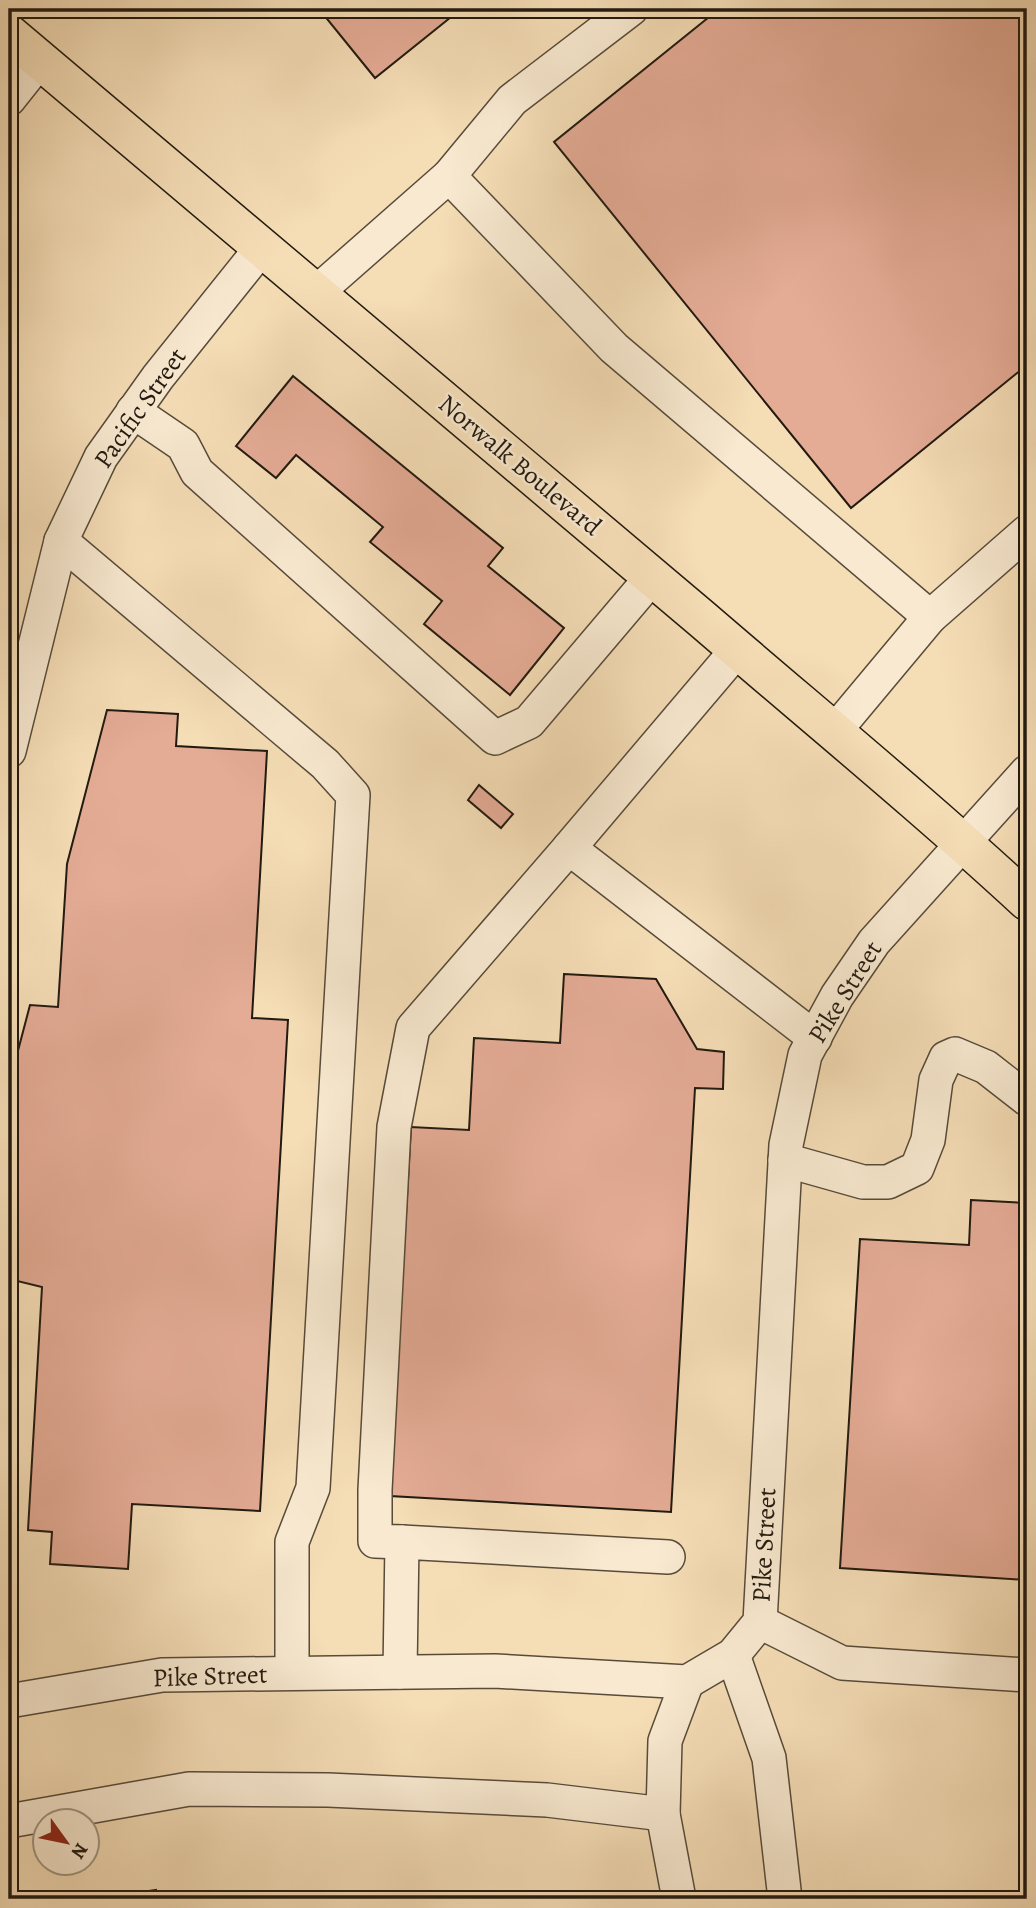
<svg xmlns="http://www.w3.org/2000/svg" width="1036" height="1908" font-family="Alegreya,serif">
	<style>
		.building { fill: #e4ab95; stroke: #221a10; stroke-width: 2 }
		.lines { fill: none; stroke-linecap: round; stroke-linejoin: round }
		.minor-casing { stroke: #574b3a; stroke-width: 36 }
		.major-casing { stroke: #221a10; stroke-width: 41 }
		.minor { stroke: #f8e9d0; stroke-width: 33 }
		.major { stroke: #f5ddb6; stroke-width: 38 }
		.labels { text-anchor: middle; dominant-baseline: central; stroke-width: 5; stroke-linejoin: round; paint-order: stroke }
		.street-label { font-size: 26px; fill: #221a10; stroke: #f8e9d0 }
	</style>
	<rect width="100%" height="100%" fill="#f5ddb6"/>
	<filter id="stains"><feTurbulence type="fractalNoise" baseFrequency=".00286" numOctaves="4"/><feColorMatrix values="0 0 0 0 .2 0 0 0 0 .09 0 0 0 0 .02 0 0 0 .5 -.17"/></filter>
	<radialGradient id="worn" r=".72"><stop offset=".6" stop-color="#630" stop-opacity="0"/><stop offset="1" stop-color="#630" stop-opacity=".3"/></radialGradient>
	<g class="building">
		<polygon points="319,9 461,9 375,78"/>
		<polygon points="719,9 1027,9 1027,365 851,508 554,142"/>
		<polygon points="293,376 503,548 488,566 564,628 510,695 424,624 442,601 370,542 383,527 296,455 276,478 236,446"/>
		<polygon points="107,710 178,714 176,746 267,751 252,1018 288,1020 260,1511 132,1504 128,1569 50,1564 52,1532 28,1530 42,1287 9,1279 9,1085 30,1005 58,1007 67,864"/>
		<polygon points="479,785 513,814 501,828 468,800"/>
		<polygon points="564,974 656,979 697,1049 724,1052 723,1089 695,1088 671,1512 390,1496 411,1127 469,1130 474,1038 560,1043"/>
		<polygon points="971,1200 1027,1203 1027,1580 840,1568 860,1239 969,1245"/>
		<polygon points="156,1890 157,1899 95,1899"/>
	</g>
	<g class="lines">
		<g class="minor-casing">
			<g id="minor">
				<polyline points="9,99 40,60"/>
				<polyline points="449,176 512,100 631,9"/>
				<polyline points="317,292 449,176 614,348 930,617 834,732"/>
				<polyline points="133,411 183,445 197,472 495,738 529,722 652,577"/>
				<polyline points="61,541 325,764 353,795 313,1488 292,1542 292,1673"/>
				<polyline points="930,617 1027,532"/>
				<polyline points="737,650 569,848 815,1038"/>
				<polyline points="9,751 61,541 101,457 158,377 263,246"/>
				<polyline points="785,1160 863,1182 888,1182 917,1168 928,1140 936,1080 946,1058 955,1054 986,1067 1027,1099"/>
				<polyline points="402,1542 375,1541 375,1490 394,1127 413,1028 569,848"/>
				<polyline points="760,1622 842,1663 1027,1675"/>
				<polyline points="733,1655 769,1758 785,1899"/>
				<polyline points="400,1672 402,1542 668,1557"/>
				<polyline points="9,1701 162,1675 495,1671 687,1682 733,1655 760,1622 786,1145 805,1055 837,996 874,942 1027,772"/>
				<polyline points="663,1814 679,1899"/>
				<polyline points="9,1821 189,1789 328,1790 547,1800 663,1814 665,1741 687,1682"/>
			</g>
		</g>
		<g class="major-casing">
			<path id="major" d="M 9,34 C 241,228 472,423 702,619 C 811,713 922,804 1027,901"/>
		</g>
		<use href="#minor" class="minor"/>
		<use href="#major" class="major"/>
	</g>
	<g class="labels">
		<g class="street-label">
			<text transform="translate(140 408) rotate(-55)">Pacific Street</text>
			<text transform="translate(520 465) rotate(40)">Norwalk Boulevard</text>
			<text transform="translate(845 992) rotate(-58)">Pike Street</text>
			<text transform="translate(764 1545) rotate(-87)">Pike Street</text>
			<text transform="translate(210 1676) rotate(-2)">Pike Street</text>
		</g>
	</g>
	<rect width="1036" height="1908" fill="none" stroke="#f5ddb6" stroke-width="35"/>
	<rect x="10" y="10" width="1015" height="1887" fill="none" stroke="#221a10" stroke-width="3.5"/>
	<rect x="18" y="18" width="1001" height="1873" fill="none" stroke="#221a10" stroke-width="2"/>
	<g transform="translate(66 1842) rotate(123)"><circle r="33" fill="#f8e9d0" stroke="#a29683" stroke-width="2"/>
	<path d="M0-5L12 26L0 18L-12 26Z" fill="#8f2418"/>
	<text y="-10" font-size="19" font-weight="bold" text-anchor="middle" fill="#221a10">N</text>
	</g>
	<rect width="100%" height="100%" filter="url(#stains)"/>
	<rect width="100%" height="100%" fill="url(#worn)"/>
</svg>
